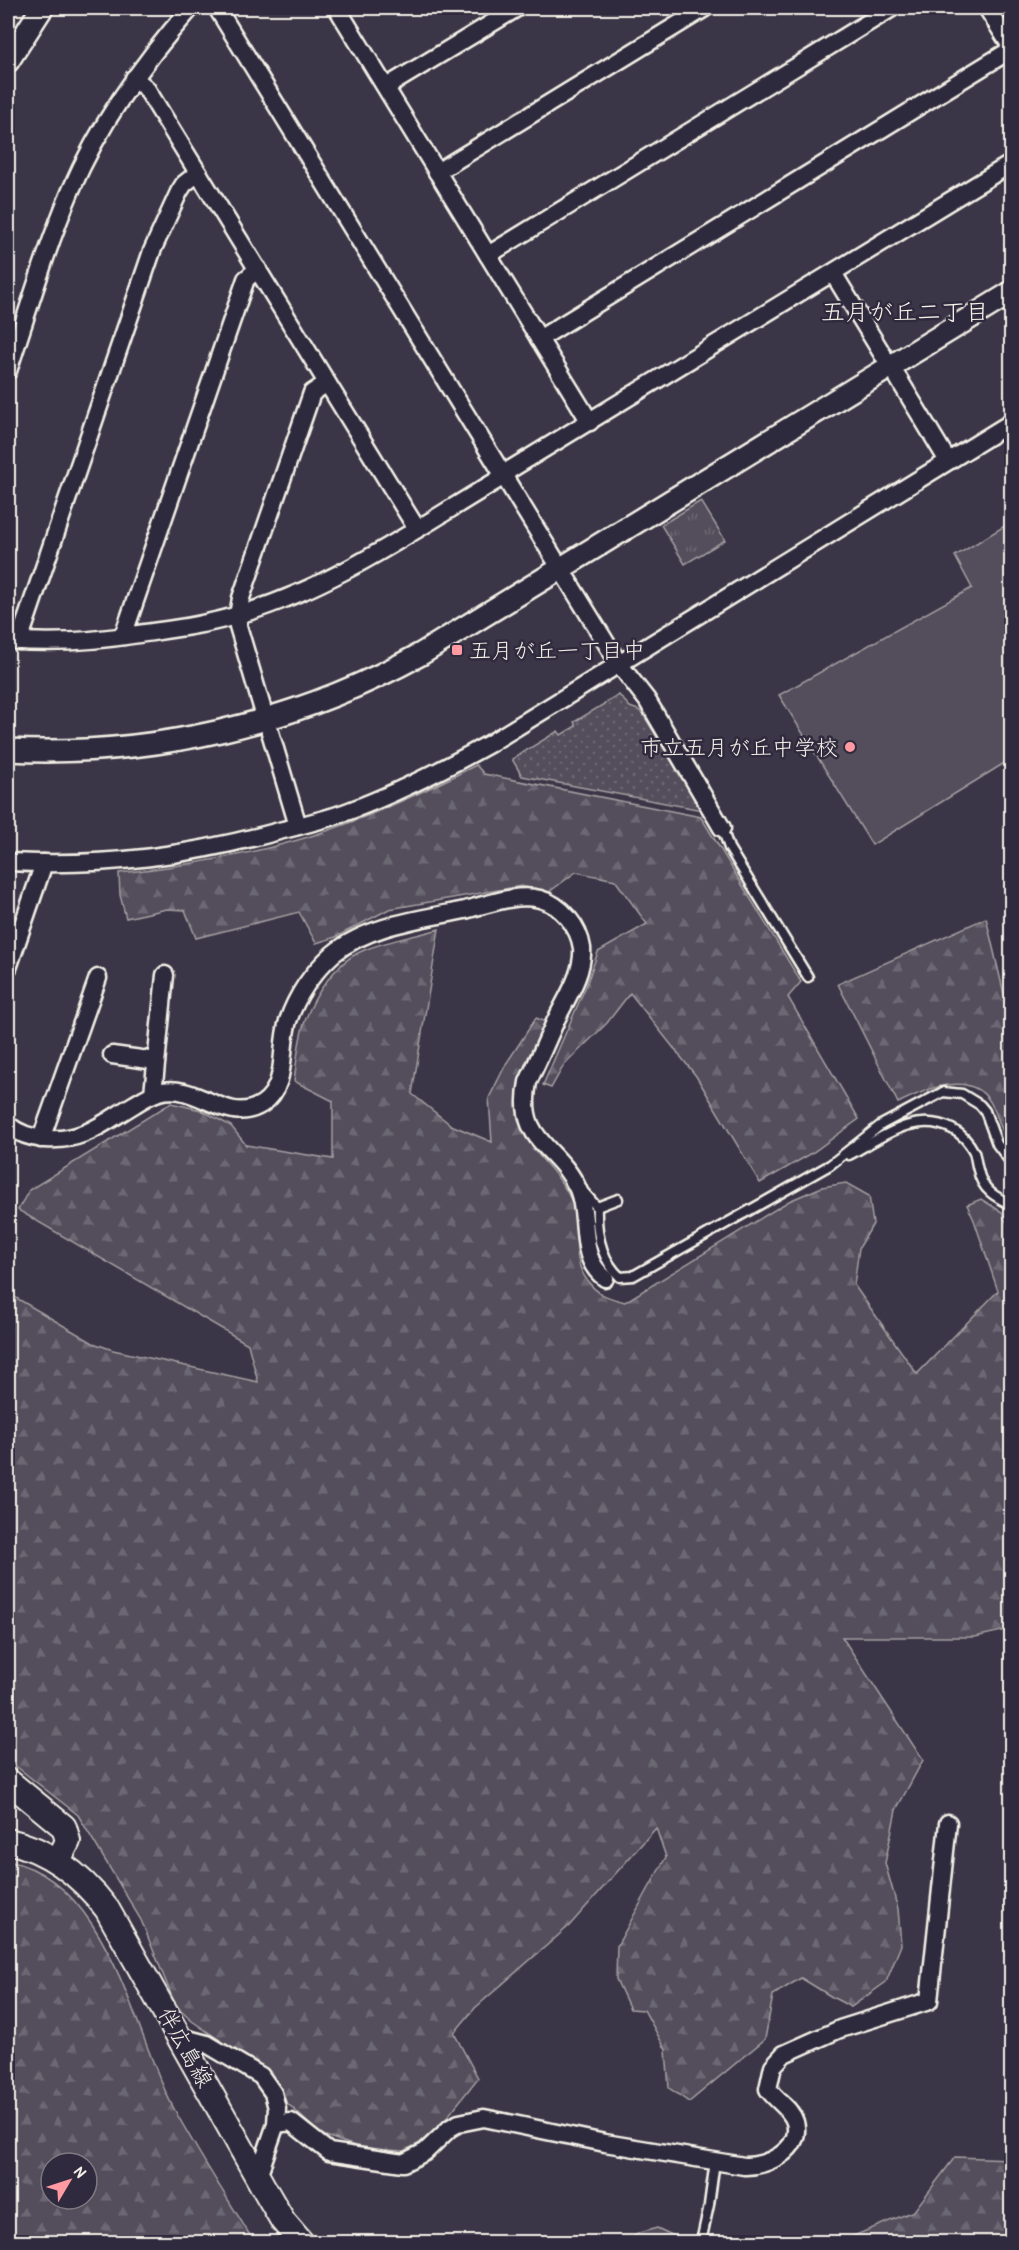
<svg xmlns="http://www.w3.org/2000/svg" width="1019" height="2250" font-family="'Patrick Hand','Klee One',sans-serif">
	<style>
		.grass { fill: url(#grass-tufts); stroke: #a4a0a2; stroke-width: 1.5 }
		.forest { fill: url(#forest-firs); stroke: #a4a0a2; stroke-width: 1.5; fill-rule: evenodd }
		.cemetery { fill: url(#cemetery-stones); stroke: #a4a0a2; stroke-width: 1.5 }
		.park { fill: url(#park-dots); stroke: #a4a0a2; stroke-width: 1.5 }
		.pitch { fill: #534e5c; stroke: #a4a0a2; stroke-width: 1.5 }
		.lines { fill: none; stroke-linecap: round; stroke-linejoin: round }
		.stream { stroke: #aaa6a7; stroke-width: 5 }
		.service-casing { stroke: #f4f1e8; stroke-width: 13 }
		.minor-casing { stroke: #f4f1e8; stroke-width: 21 }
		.tertiary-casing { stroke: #f4f1e8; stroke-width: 26 }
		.secondary-casing { stroke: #f4f1e8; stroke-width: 28 }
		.service { stroke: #2f2a3d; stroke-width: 8 }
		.minor { stroke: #2f2a3d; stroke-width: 16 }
		.tertiary { stroke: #2f2a3d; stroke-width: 21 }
		.secondary { stroke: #2f2a3d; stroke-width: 24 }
		.poi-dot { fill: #ff9aa2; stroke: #2f2a3d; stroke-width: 2 }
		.labels { text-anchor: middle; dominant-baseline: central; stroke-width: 5; stroke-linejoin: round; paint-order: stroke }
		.poi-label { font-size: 22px; fill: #f4f1e8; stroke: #2f2a3d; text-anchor: start }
		.street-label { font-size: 22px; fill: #f4f1e8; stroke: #2f2a3d }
		.neighbourhood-label { font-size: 24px; fill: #f4f1e8; stroke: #2f2a3d }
	</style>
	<defs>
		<pattern id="grass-tufts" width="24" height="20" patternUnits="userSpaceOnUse" patternTransform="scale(1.5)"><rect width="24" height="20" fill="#534e5c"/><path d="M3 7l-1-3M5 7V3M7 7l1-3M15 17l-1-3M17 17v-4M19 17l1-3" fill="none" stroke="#6c6873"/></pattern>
		<pattern id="forest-firs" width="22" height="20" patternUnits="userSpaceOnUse" patternTransform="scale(1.5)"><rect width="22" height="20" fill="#534e5c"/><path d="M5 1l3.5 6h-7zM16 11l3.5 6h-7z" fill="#6c6873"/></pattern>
		<pattern id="cemetery-stones" width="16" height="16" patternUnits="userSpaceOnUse" patternTransform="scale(1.5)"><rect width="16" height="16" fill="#534e5c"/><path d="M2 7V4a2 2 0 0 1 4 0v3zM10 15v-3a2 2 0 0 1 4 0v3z" fill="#6c6873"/></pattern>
		<pattern id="park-dots" width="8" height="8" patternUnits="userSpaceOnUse" patternTransform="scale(1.5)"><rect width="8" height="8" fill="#534e5c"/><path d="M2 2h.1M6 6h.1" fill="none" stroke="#6c6873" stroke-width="1.8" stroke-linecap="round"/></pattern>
	</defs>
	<rect width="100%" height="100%" fill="#3b3647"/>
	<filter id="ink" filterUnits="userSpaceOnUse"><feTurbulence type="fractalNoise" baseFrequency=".0167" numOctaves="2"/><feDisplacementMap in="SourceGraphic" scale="12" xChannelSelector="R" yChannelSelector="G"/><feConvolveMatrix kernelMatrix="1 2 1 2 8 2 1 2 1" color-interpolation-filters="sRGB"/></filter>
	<g filter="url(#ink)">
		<polygon class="grass" points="701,501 725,540 685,564 661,525"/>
		<g class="forest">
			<path d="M 476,765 L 484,774 L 701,817 L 801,982 L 788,997 L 859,1119 L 812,1153 L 760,1183 L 696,1076 L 630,993 L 607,1023 L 564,1065 L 551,1088 L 543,1085 L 586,986 L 598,952 L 647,924 L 615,880 L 576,872 L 549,892 L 521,886 L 389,909 L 336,937 L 316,943 L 299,912 L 196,938 L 185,910 L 167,909 L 126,918 L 120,895 L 119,873 C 183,866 246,856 308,837 C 366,819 422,793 476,765 Z"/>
			<path d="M 986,918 L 1004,994 L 1011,1000 L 1011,1144 C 1001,1133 999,1119 993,1107 C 974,1067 926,1089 898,1103 L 838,984 Z"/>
			<path d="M 439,929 L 412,1094 L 451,1125 L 492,1142 L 489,1098 L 506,1064 L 536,1018 L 546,1022 C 532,1050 517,1072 517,1103 C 517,1149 556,1163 571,1200 C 582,1226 569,1257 587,1280 C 597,1295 609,1298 625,1302 L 789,1201 L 822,1187 L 846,1183 L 869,1196 L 873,1224 L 859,1248 L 854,1285 L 917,1374 L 998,1291 L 974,1220 L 967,1205 L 981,1199 L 1002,1212 L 1012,1235 L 1011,1629 L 975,1637 L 842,1637 L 923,1760 L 896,1810 L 885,1863 L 898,1909 L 901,1945 L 886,1982 L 851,2007 L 832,1997 L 801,1978 L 773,1995 L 765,2039 L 689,2102 L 669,2088 L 666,2050 L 644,2010 L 630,2009 L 616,1979 L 617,1946 L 666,1857 L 656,1828 L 569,1926 L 475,2008 L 454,2033 L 478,2078 L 441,2125 L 418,2144 L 403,2151 L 361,2148 L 320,2134 L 286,2102 L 281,2089 L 270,2075 L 192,2021 L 181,2011 L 173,1999 L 141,1920 L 78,1815 L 8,1760 L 8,1293 L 93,1343 L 113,1350 L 258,1382 L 248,1344 L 18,1210 L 29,1190 L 171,1103 L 201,1110 L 231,1126 L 246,1145 L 333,1159 L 333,1101 L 294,1081 C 297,1061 298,1040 305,1021 C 315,993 338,959 367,949 C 390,940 416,936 439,929 Z"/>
			<path d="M 8,1861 C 108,1880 132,2028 172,2105 C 197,2152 227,2197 254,2242 L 8,2242 ZM 51,2163 L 87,2163 L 87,2199 L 51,2199 Z"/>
			<polygon points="955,2157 1011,2159 1011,2242 848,2242 851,2237 914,2211"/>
		</g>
		<polygon class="cemetery" points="657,2228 687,2242 626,2242 639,2233"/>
		<polygon class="park" points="619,695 630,707 641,711 702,810 522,776 512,759 558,731 561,735 576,726 574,722"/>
		<polygon class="pitch" points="1011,522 1011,759 872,845 779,695 972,588 955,556"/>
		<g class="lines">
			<polyline class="stream" points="1010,885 1012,887"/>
			<g class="service-casing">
				<g id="service">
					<polyline points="722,828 729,848 808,977"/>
					<path d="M 849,1155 C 881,1138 915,1110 952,1129 C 962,1134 969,1142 974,1152 C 976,1158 976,1164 978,1170 C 982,1190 995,1197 1012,1205"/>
					<polyline points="582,1190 597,1207 618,1199"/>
					<path d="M 597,1207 C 596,1233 601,1259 620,1277 L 633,1276 L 830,1165 L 881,1125 L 943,1092 L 962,1094 L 980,1105 L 985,1111 L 997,1144 L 1012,1164"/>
					<polyline points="701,2242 709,2205 715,2161"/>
				</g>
			</g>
			<g class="minor-casing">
				<g id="minor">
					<polyline points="217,8 619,664 647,700 722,828"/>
					<polyline points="337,8 590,422"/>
					<polyline points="987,8 1012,48"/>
					<polyline points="134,78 146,88 417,529"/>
					<polyline points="386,87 517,8"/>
					<polyline points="437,172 705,8"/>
					<polyline points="488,255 892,8"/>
					<polyline points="833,273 883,355"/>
					<polyline points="539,339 1012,49"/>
					<path d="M 8,371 C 28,311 46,249 71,190 C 100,123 143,62 191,8"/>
					<polyline points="898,378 948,461"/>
					<polyline points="123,636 246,279 258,269"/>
					<path d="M 8,640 C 51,644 96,641 139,634 C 172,629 206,625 238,615 C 332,588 414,530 496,481 L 511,469 L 1012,163"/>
					<polyline points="19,641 152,251 179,192 184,184 198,173"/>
					<polyline points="262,707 238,626 238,616 241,598 312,393 327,383"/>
					<polyline points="270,732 298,826"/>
					<path d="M 8,862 C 105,867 189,856 283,830 C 305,824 328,819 349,811 C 398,793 444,769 489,744 L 1012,422"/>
					<polyline points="8,968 44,863"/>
					<polyline points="112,1055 156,1061"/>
					<polyline points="153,1094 165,975"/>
					<path d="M 8,1125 C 18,1133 32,1138 45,1139 C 84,1142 103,1123 135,1104 C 143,1099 151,1094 159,1092 C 197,1081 226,1127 262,1104 C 289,1086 279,1049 288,1021 C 297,995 313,972 333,954 C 368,925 422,919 465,910 C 489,904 516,893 540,899 C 562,905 579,927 582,948 C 584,973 566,999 556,1020 C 547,1041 538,1061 528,1082 C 516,1143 558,1144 578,1189 C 590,1218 577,1258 605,1278"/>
					<polyline points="41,1139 98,978"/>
					<polyline points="180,2037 207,2044 261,2076 273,2093 277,2108 276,2124 258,2176"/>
					<path d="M 276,2124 L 291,2122 L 329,2152 L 403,2163 L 425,2152 L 450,2128 L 459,2123 L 484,2118 L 605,2143 L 744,2166 C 766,2167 803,2150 795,2122 C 791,2108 776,2101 768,2089 L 773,2066 L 784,2054 L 840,2029 L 929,2001 L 948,1823"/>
				</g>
			</g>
			<g class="tertiary-casing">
				<g id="tertiary">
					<polyline points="8,61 42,8"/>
					<path d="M 8,750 C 152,757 294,724 421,654 L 1012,292"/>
				</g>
			</g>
			<g class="secondary-casing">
				<g id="secondary">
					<polyline points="8,1781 64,1827 68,1841 58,1861"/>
					<path d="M 8,1841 C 50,1850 81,1875 107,1909 L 265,2190 L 283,2221 L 301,2242"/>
				</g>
			</g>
			<use href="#service" class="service"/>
			<use href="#minor" class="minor"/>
			<use href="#tertiary" class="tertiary"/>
			<use href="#secondary" class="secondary"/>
		</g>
	</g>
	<g class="poi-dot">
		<rect x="451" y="644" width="12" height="12" rx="3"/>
		<circle cx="850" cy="747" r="6"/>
	</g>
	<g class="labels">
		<g class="poi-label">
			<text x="469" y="650">五月が丘一丁目中</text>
			<text x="838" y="747" text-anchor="end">市立五月が丘中学校</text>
		</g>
		<g class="street-label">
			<text transform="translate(186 2047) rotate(61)">伴広島線</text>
		</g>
		<g class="neighbourhood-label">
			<text x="905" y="311">五月が丘二丁目</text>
		</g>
	</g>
	<rect width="1019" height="2250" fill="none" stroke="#2f2a3d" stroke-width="30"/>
	<rect x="15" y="15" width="989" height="2220" fill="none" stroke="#f4f1e8" stroke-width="2" filter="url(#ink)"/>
	<g transform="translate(69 2181) rotate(51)"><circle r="28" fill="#2f2a3d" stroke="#7e7a81" stroke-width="1.5"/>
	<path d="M0-4.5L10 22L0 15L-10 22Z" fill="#ff9aa2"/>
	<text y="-9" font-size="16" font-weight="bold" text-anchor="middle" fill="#f4f1e8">N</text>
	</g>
</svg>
